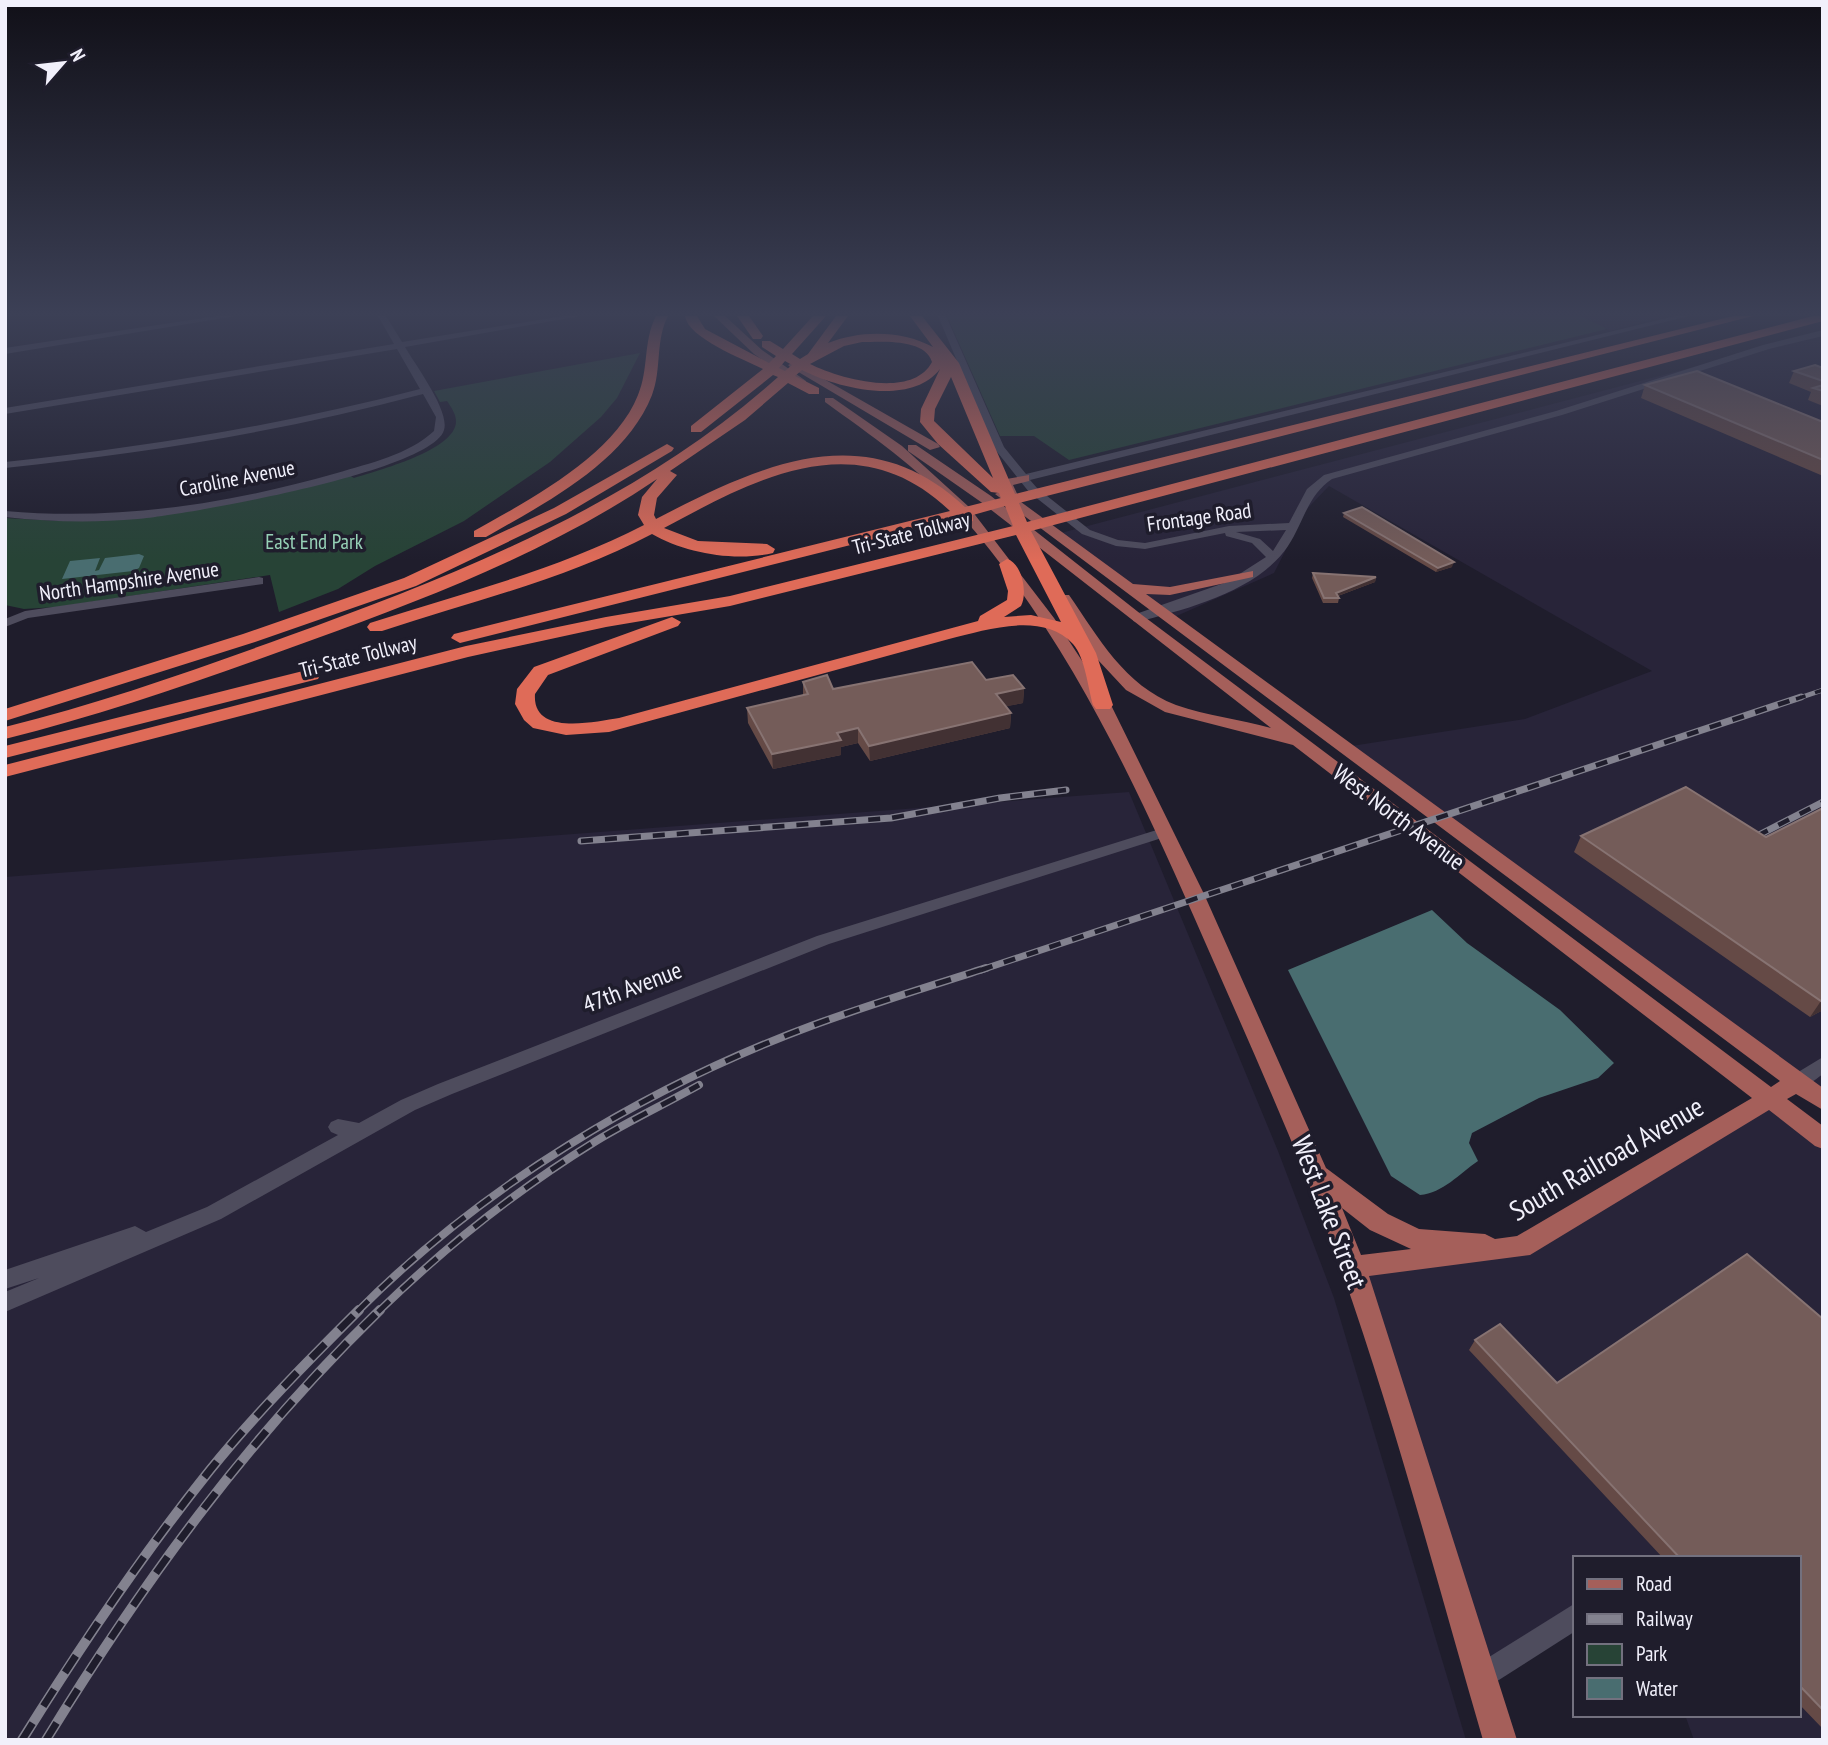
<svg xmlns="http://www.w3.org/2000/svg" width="1828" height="1745" font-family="'PT Sans Narrow',sans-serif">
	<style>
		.built { fill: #282439 }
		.green { fill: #274336 }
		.water { fill: #496d70 }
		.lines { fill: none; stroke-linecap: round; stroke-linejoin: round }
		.minor { fill: #4e4c5d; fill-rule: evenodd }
		.major { fill: #a55f5a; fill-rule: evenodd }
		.highway { fill: #df6b58; fill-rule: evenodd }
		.rail-far3-casing { stroke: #83828f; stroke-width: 5 }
		.rail-far2-casing { stroke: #83828f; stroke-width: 7 }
		.rail-far1-casing { stroke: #83828f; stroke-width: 8 }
		.rail-casing { stroke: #83828f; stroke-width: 10 }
		.rail-far3 { stroke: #1f1d2c; stroke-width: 3.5; stroke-dasharray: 10; stroke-linecap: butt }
		.rail-far2 { stroke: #1f1d2c; stroke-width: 4.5; stroke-dasharray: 12; stroke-linecap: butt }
		.rail-far1 { stroke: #1f1d2c; stroke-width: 5; stroke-dasharray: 16; stroke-linecap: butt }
		.rail { stroke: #1f1d2c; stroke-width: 7; stroke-dasharray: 20; stroke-linecap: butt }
		.wall { fill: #654a46 }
		.shaded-wall { fill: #423133 }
		.building { fill: #745c59; stroke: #877372; stroke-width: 2 }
		.labels { text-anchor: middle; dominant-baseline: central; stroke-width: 7; stroke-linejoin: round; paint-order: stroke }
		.far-street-label { font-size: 21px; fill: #f1f0fb; stroke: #1f1d2c }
		.far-park-label { font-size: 21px; fill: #96d1b6; stroke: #1f1d2c }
		.street-label { font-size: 24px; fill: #f1f0fb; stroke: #1f1d2c }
		.near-street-label { font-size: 28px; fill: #f1f0fb; stroke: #1f1d2c }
	</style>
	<rect width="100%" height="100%" fill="#1f1d2c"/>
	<g class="built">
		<polygon points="1581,316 1667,316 1610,331"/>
		<polygon points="1823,333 1823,1101 1345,747 1525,719 1652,671 1329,486 1306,510 1274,573 1172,618 1057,534"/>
		<polygon points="1129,792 1278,1151 1334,1298 1466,1740 5,1740 5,877"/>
		<polygon points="1770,1098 1823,1139 1823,1740 1694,1740 1685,1715 1798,1715 1798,1558 1574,1558 1574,1605 1480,1668 1353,1267 1521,1247"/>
	</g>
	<g class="green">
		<polygon points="947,316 1581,316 1607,329 1069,460 1034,436 1000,436"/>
		<path d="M 640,353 L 617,398 L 601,417 L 550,462 L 464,521 L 375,566 L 338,589 L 279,612 L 270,575 L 57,607 L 24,609 L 5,605 L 5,518 L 60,521 L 160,514 L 349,475 L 354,478 C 376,471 457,450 456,421 C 456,414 451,407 447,401 L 440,402 L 434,391 Z"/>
	</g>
	<g class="water">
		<polygon points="139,554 144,556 139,568 133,571 62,579 70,561 100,558 95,571 99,570 105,558"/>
		<path d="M 1432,910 L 1467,943 L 1560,1010 L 1614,1063 L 1598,1078 L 1539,1098 L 1472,1133 L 1469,1143 L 1478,1161 C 1459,1174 1443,1193 1420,1195 L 1391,1176 L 1288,970 Z"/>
	</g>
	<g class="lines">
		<g class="minor">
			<polygon points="217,316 236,316 5,354 5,348"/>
			<path d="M 378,316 L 386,316 L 402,342 L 563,316 L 581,316 L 405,347 C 416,366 450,411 444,430 C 432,472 184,515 138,519 C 93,523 50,522 5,517 L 5,511 C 118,521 228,504 337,473 C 370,463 408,455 434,431 L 436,417 L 423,394 C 285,431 147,453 5,468 L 5,462 C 146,447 283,425 420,389 L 397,349 L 5,414 L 5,408 L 394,344 Z"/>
			<path d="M 938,316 L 946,316 L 1004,447 L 1026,474 L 1675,316 L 1689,316 L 1030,480 L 1037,488 L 1090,530 L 1118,540 L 1145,543 L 1229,526 L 1289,523 L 1307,489 L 1324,475 L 1556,411 L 1763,345 L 1823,330 L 1823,336 L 1769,349 L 1562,415 L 1332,479 C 1307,496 1304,522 1288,546 C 1258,591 1187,609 1137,622 L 1133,621 L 1133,615 L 1227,582 L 1266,557 L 1252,543 L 1226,536 L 1225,533 L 1145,549 L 1116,546 L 1082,534 L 1029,492 L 994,448 ZM 1286,530 L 1273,551 L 1260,539 L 1236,532 Z"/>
			<polygon points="259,577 263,578 263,584 28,618 5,627 5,619 25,611"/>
			<polygon points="1163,828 1171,833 1168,836 829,944 452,1094 415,1110 221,1219 5,1312 5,1292 39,1278 5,1289 5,1270 135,1226 146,1232 207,1207 338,1135 331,1132 328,1127 331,1122 338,1119 359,1123 401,1100 438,1084 817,936"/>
			<path d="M 1823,1057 L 1823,1074 C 1813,1081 1803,1091 1790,1087 L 1788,1082 L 1790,1077 Z"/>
			<polygon points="1574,1604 1574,1632 1491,1685 1482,1689 1473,1685 1469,1676 1473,1667"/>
		</g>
		<g class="major">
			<polygon points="714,316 725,316 762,350 806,381 806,385 798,385 754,354"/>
			<polygon points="794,362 938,444 940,447 930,450 790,367 788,365"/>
			<path d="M 825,398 L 833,398 L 902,446 L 969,507 L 1054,618 L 1111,705 L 1204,894 L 1326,1168 L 1388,1214 L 1419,1229 L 1485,1234 L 1495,1239 L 1517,1236 L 1752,1098 L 1293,745 L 1165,712 L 1126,690 L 1098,660 L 1057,598 L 1059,595 L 1069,595 C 1099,638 1124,685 1176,705 C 1207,716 1240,719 1271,728 L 981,502 L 908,451 L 908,445 L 916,445 L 991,496 L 1142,615 L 1771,1087 L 1780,1081 L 995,494 L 1003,490 L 1001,480 L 1029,475 L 1029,481 L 1013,485 L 1021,502 L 1133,584 L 1170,587 L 1253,571 L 1253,577 L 1170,595 L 1146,594 L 1823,1088 L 1823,1110 L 1796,1094 L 1787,1099 L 1823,1126 L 1823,1149 L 1815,1146 L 1769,1110 L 1530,1255 L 1369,1276 L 1517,1740 L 1483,1740 C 1437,1582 1395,1421 1340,1266 C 1300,1155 1252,1049 1205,942 C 1139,791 1070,639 960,514 C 921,470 872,436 825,402 ZM 1342,1208 L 1370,1230 L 1411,1249 L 1361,1255 Z"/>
		</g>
		<g class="highway">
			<path d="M 656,316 L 668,316 C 655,341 662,369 652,395 C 625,463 545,503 486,537 L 474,537 L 474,531 C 529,500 614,456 638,395 C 649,369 643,341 656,316 Z"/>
			<path d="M 685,316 L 697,316 L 705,329 L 769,363 L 776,356 L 762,347 L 762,341 L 770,341 L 783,349 L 813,316 L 826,316 L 792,354 L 800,359 L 808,354 L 836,316 L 848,316 L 828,343 C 860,330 902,330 933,347 L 910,316 L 922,316 L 959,363 L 1015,494 L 1733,316 L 1753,316 L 1019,503 L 1027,522 L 1813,316 L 1823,316 L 1823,321 L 1031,531 L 1096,653 L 1113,705 L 1110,709 L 1096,709 L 1093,705 C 1088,688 1085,657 1073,644 C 1042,611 986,630 949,639 L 609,732 L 566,735 L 533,728 L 524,720 L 515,704 L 517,689 L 534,667 L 672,617 L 681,622 L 678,626 L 548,675 L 535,694 C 532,736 593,722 619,718 L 978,621 L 980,616 L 1007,600 L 1008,591 L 999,564 L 1007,559 C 1022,563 1028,593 1021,606 L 1004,617 L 1031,615 L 1061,622 L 1016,535 L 730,606 L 606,627 L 468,657 L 5,777 L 5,765 L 466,646 L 606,617 L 730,596 L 1013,526 L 1005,506 L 973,515 L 973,521 L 967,523 L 958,518 L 460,643 L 451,638 L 454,634 L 950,511 C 858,423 759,477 664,528 L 698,541 L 767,544 L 775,549 L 773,553 C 734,562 685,553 652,534 C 567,579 473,601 382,631 L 370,631 L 367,627 L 370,623 C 463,593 557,570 644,525 L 638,515 L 642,497 L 657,479 C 552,550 431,597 312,640 C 211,677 110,713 5,739 L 5,727 C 101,703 195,670 288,636 C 460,574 641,501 778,377 L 773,375 L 701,432 L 691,432 L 691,426 L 763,369 C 743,359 688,338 685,316 ZM 862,342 C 881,342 925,338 932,362 C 912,400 838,378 810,364 L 844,346 ZM 785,361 L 792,365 L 785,371 L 779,368 ZM 940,369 L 921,409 L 920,422 L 938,444 L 991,492 L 999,493 L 1001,498 L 965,507 C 866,414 760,465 656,519 L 654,515 L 657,498 L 677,475 L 670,471 L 745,420 L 788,383 L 809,394 L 819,394 L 819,388 L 795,376 L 802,370 C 837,388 911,407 940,369 ZM 951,377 L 993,478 L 934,421 L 935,409 Z"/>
			<polygon points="737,316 749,316 763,336 761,339 753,339"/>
			<polygon points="667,444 674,448 672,451 566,514 416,586 255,642 5,721 5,709 243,634 404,578 554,508"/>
			<polygon points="311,669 320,675 318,679 5,758 5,746"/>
		</g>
		<g class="rail-far3-casing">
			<polyline id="rail-far3" points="1796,699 1823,690"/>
		</g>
		<g class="rail-far2-casing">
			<g id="rail-far2">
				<polyline points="1757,836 1823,802"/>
				<polyline points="581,841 891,818 1000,798 1066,790"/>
				<polyline points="981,970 1801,697"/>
			</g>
		</g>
		<g class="rail-far1-casing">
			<g id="rail-far1">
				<path d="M 357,1312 C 481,1187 646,1087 811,1026 C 868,1005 928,987 986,968"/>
				<path d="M 378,1312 C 444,1248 518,1189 596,1141 C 629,1121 665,1104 699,1085"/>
			</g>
		</g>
		<g class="rail-casing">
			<g id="rail">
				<path d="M 22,1740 C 80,1647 141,1556 210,1470 C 256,1413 307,1362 359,1310"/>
				<path d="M 46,1740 C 143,1582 246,1440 380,1310"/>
			</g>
		</g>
		<use href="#rail-far3" class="rail-far3"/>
		<use href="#rail-far2" class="rail-far2"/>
		<use href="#rail-far1" class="rail-far1"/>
		<use href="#rail" class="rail"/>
	</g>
	<g class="wall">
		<polygon points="1823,368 1823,406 1808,400 1811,392 1789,383 1794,371"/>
		<polygon points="1645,385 1823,422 1823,476 1641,398"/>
		<polygon points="1344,513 1452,567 1436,572 1343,517"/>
		<polygon points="1313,573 1376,577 1375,582 1338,596 1339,598 1338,603 1323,603 1312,578"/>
		<polygon points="986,680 1024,688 1023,703 1006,706 1011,713 1010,728 870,761 858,743 841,747 841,755 773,769 748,723 747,708 803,695 803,682 833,689"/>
		<polygon points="1823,808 1823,1010 1810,1017 1574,852 1581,836 1766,837"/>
		<polygon points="1823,1319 1823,1729 1798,1703 1798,1558 1663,1558 1469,1350 1475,1340 1557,1383"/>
	</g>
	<g class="shaded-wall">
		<polygon points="1454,562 1452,567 1436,572 1438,568"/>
		<polygon points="1376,577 1375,582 1335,597 1336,593"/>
		<polygon points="1024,688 1023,703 995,709 996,694"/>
		<polygon points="1011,713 1010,728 870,761 869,746"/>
		<polygon points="858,728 858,743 841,747 841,755 773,769 772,754 837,733"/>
		<polygon points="1823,1000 1823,1010 1810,1017 1821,1001"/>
	</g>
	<g class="building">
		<polygon points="1815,365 1823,368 1823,381 1794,371"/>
		<polygon points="1697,371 1823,422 1823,460 1645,385"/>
		<polygon points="1823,385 1823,391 1813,388"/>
		<polygon points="1362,507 1454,562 1438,568 1344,513"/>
		<polygon points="1313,573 1376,577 1336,593 1339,598 1324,598"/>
		<polygon points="972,662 986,680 1013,675 1024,688 996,694 1011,713 869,746 858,728 837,733 841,740 772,754 747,708 808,694 803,682 827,675 833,689"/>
		<polygon points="1686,787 1766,837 1823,808 1823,1000 1821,1001 1581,836"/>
		<polygon points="1747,1254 1823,1319 1823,1710 1798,1684 1798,1558 1680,1558 1475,1340 1500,1324 1557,1383"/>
	</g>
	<linearGradient id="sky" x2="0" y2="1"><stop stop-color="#111018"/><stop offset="0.56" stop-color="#3c4056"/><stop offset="1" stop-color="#3c4056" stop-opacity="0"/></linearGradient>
	<rect width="1828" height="560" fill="url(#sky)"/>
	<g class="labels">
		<g class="far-street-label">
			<text transform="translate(237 478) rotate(-11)">Caroline Avenue</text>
			<text transform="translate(1199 517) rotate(-8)">Frontage Road</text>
			<text transform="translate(911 533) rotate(-14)">Tri-State Tollway</text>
			<text transform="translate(129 581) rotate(-8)">North Hampshire Avenue</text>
			<text transform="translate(358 656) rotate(-14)">Tri-State Tollway</text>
		</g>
		<g class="far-park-label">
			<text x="314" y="541">East End Park</text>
		</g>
		<g class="street-label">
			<text transform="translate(1399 817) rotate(37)">West North Avenue</text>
			<text transform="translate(632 987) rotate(-21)">47th Avenue</text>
		</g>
		<g class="near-street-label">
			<text transform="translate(1606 1158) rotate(-30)">South Railroad Avenue</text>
			<text transform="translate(1330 1212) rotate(69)">West Lake Street</text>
		</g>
	</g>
	<rect width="1828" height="1745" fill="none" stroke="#f1f0fb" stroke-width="14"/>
	<rect x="1573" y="1556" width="228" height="161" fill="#1f1d2c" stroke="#73717f" stroke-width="2"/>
	<rect x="1587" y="1579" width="35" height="10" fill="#a55f5a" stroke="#73717f" stroke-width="2"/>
	<text x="1636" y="1591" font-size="21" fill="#f1f0fb">Road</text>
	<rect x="1587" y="1614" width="35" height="10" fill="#83828f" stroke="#73717f" stroke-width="2"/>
	<text x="1636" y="1626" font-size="21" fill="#f1f0fb">Railway</text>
	<rect x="1587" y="1644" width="35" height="21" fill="#274336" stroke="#73717f" stroke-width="2"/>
	<text x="1636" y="1661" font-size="21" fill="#f1f0fb">Park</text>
	<rect x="1587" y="1678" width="35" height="21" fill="#496d70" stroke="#73717f" stroke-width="2"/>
	<text x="1636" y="1696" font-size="21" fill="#f1f0fb">Water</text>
	<g transform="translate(63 63) rotate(62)" stroke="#1f1d2c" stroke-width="5" paint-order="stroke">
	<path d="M0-5L12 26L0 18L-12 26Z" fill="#f1f0fb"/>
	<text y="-10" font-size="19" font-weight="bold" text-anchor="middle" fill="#f1f0fb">N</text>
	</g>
</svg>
